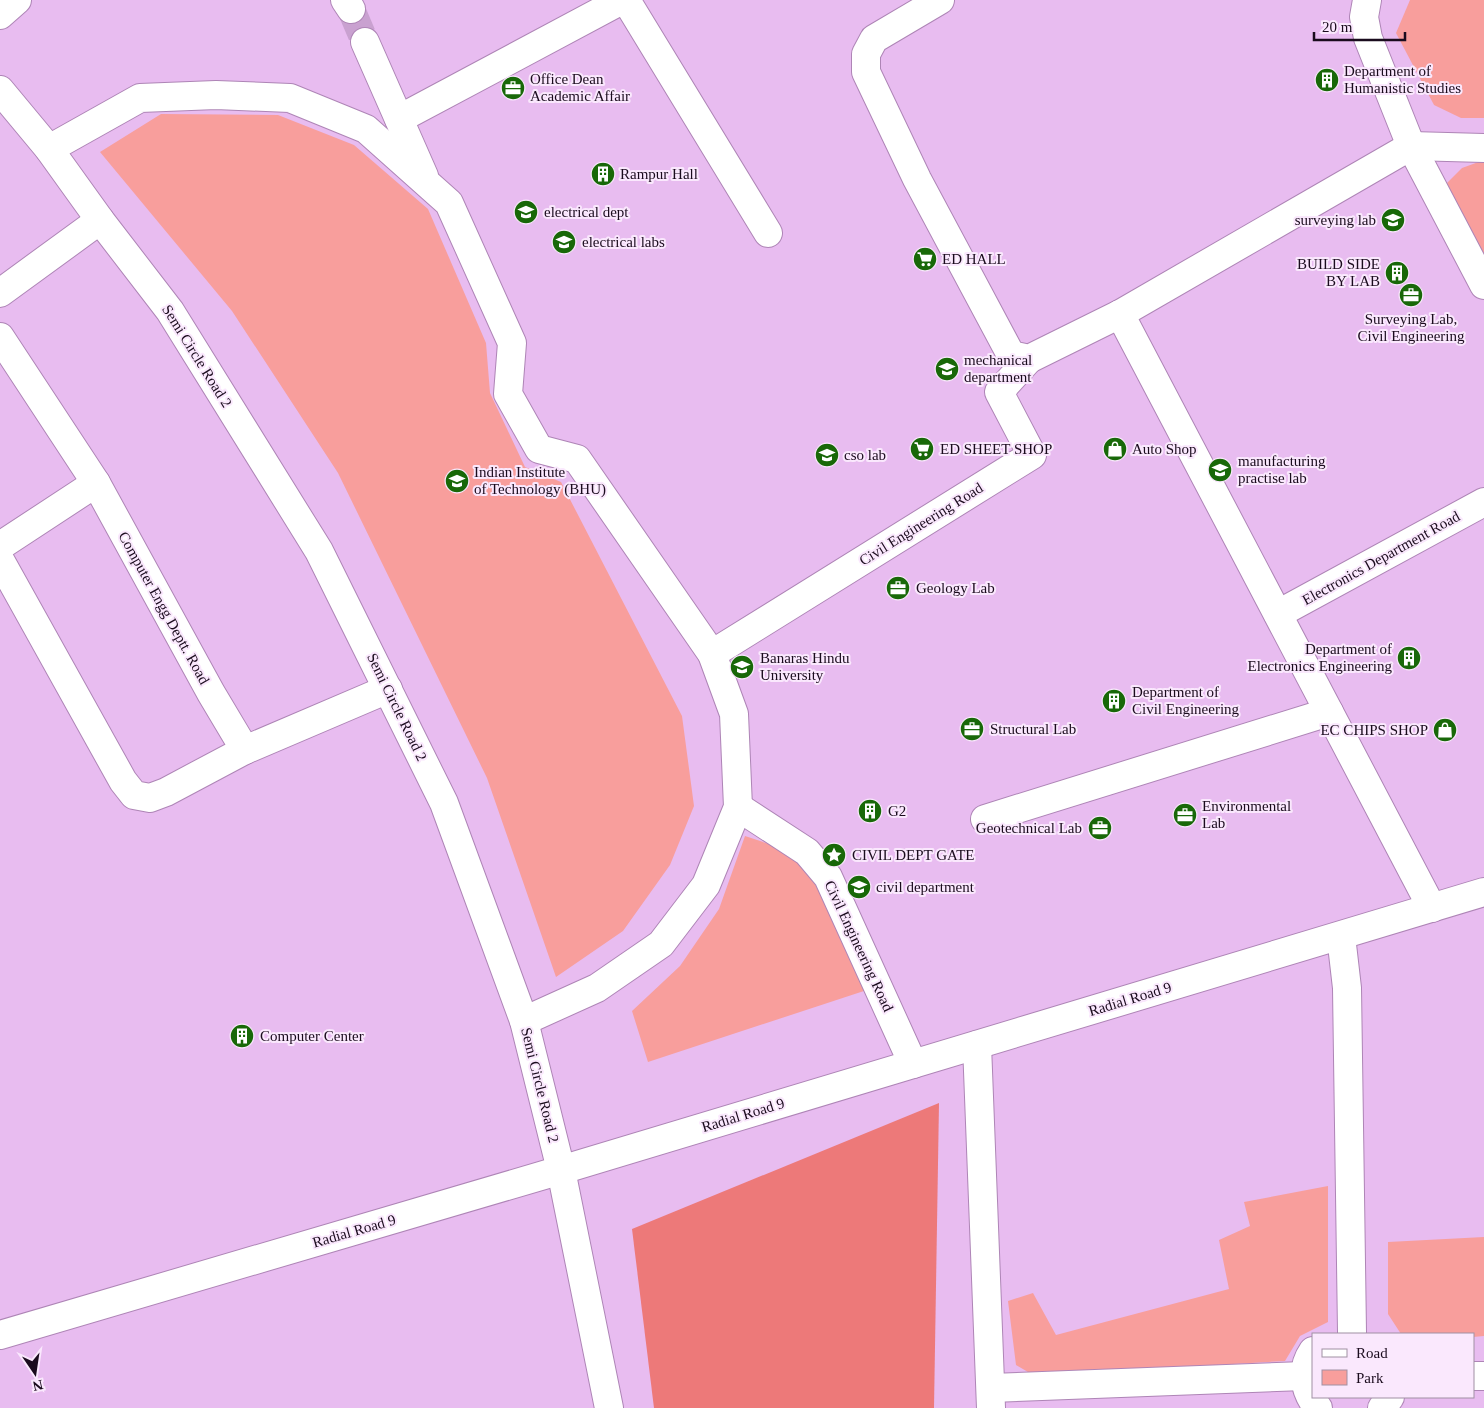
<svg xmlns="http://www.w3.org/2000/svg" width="1484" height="1408" font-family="'Times New Roman',serif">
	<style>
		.green { fill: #f89e9c }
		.forest { fill: #ed7979 }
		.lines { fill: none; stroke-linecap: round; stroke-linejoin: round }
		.minor-tunnel { stroke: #c9a1d0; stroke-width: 28; stroke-dasharray: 28 14; stroke-linecap: butt }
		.minor-casing { stroke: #ae85b6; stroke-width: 30 }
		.minor { stroke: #fff; stroke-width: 28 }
		.labels { text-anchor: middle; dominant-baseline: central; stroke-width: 4; stroke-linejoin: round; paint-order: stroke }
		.poi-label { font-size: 15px; fill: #1a0b1d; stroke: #fae8fd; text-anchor: start }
		.street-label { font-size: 15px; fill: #1a0b1d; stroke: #fae8fd }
	</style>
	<rect width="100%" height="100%" fill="#e8bcf0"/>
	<g class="green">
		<polygon points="1410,0 1484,0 1484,118 1461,118 1434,105 1396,33"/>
		<polygon points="161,114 278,115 354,145 428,209 486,343 490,393 525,467 561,482 682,716 694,806 670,865 623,931 556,977 487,778 338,473 232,311 100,152"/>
		<polygon points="1484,160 1484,260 1444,186 1462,168"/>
		<polygon points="745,836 802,855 870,989 648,1062 632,1011 680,966 719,909"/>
		<polygon points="1328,1186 1328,1322 1300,1336 1285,1361 1044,1375 1028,1372 1016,1365 1008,1301 1033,1293 1056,1335 1229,1289 1219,1240 1250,1226 1244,1202"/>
		<polygon points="1484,1237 1484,1336 1473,1337 1473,1334 1401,1334 1388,1314 1388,1242"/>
	</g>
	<polygon class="forest" points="939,1103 934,1408 654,1408 632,1229"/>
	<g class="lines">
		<polyline class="minor-tunnel" points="351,9 365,42"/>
		<g class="minor-casing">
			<g id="minor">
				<polyline points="345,0 351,9"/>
				<polyline points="626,0 768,233"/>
				<polyline points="940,0 874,39 866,54 866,72 917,179 1011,355 1029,359 1120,314 1411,146 1484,148"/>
				<polyline points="1367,0 1364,17 1368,38 1411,146 1484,285"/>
				<polyline points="0,15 17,0"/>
				<polyline points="365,42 424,176"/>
				<polyline points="0,90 49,149 100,220 170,311 319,551 444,803 524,1021 561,1170 609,1408"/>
				<polyline points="399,119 622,0"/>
				<polyline points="49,149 140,98 216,95 290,98 366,129 449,203 512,343 508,394 539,449 577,459 712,654 734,714 738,807 706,885 661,944 597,988 524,1021"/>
				<polyline points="0,293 100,220"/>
				<polyline points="1120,314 1432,908"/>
				<polyline points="0,337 96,483 211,693 245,750 388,689"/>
				<polyline points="0,546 96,483"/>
				<polyline points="0,560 123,781 134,795 150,798 166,792 245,750"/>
				<polyline points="1278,614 1484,502"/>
				<polyline points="712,654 1032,455 999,392 1029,359"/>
				<polyline points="738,807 807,852 828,877 913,1064"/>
				<polyline points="985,819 1329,712"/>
				<polyline points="1341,936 1347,988 1352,1332"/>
				<polyline points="977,1045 991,1408"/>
				<polyline points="0,1335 561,1170 1484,892"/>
				<path d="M 1313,1351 C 1300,1370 1304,1391 1318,1408"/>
				<polyline points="1473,1376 1484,1376"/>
				<polyline points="991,1388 1304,1376"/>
				<polyline points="1382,1408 1390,1397"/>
			</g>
		</g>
		<use href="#minor" class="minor"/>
	</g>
	<defs>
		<g id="building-disc" transform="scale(1.25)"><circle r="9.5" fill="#186808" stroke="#fae8fd"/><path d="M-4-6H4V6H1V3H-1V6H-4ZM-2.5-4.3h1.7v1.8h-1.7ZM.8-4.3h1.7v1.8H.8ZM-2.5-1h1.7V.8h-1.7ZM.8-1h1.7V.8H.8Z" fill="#fff"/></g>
		<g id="office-disc" transform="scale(1.25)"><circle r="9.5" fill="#186808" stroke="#fae8fd"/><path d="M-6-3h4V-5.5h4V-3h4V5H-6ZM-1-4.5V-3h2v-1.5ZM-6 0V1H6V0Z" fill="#fff"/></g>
		<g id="university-disc" transform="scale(1.25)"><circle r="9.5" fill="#186808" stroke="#fae8fd"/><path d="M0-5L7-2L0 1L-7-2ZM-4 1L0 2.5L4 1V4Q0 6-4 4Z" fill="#fff"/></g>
		<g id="supermarket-disc" transform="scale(1.25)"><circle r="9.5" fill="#186808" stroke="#fae8fd"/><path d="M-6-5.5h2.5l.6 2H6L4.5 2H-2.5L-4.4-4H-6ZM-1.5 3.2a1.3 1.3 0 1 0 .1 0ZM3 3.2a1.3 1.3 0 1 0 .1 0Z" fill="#fff"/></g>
		<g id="shop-disc" transform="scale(1.25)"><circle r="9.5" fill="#186808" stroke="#fae8fd"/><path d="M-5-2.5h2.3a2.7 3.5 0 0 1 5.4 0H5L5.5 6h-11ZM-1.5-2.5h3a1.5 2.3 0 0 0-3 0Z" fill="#fff"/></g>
		<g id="sight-disc" transform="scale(1.25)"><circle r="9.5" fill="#186808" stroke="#fae8fd"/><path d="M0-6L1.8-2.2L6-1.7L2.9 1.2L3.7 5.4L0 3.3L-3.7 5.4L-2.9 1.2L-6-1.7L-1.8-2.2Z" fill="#fff"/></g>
	</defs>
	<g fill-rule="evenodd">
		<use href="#building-disc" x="1327" y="80"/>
		<use href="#office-disc" x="513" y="88"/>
		<use href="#building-disc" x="603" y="174"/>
		<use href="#university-disc" x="526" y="212"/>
		<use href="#university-disc" x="1393" y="220"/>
		<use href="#university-disc" x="564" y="242"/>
		<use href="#supermarket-disc" x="925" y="259"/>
		<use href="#building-disc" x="1397" y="273"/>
		<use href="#office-disc" x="1411" y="295"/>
		<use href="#university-disc" x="947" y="369"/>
		<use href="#supermarket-disc" x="922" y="449"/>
		<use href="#shop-disc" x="1115" y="449"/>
		<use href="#university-disc" x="827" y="455"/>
		<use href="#university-disc" x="1220" y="470"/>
		<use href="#university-disc" x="457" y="481"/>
		<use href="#office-disc" x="898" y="588"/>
		<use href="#building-disc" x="1409" y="658"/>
		<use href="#university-disc" x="742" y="667"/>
		<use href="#building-disc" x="1114" y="701"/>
		<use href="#office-disc" x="972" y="729"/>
		<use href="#shop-disc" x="1445" y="730"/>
		<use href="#building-disc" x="870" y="811"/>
		<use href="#office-disc" x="1185" y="815"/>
		<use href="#office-disc" x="1100" y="828"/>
		<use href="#sight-disc" x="834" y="855"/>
		<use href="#university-disc" x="859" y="887"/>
		<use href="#building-disc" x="242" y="1036"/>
	</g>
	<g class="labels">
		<g class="poi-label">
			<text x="1344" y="71">Department of<tspan x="1344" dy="17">Humanistic Studies</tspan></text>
			<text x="530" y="79">Office Dean<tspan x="530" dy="17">Academic Affair</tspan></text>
			<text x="620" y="174">Rampur Hall</text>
			<text x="544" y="212">electrical dept</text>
			<text x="1376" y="220" text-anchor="end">surveying lab</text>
			<text x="582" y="242">electrical labs</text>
			<text x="942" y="259">ED HALL</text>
			<text x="1380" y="264" text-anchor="end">BUILD SIDE<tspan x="1380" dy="17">BY LAB</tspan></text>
			<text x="1411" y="319" text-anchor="middle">Surveying Lab,<tspan x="1411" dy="17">Civil Engineering</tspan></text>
			<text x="964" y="360">mechanical<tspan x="964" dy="17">department</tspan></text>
			<text x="940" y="449">ED SHEET SHOP</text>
			<text x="1132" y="449">Auto Shop</text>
			<text x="844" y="455">cso lab</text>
			<text x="1238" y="461">manufacturing<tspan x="1238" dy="17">practise lab</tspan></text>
			<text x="474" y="472">Indian Institute<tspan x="474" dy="17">of Technology (BHU)</tspan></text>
			<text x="916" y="588">Geology Lab</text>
			<text x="1392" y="649" text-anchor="end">Department of<tspan x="1392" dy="17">Electronics Engineering</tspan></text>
			<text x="760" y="658">Banaras Hindu<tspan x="760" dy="17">University</tspan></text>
			<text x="1132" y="692">Department of<tspan x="1132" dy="17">Civil Engineering</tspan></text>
			<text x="990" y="729">Structural Lab</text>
			<text x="1428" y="730" text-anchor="end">EC CHIPS SHOP</text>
			<text x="1202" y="806">Environmental<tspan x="1202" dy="17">Lab</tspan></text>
			<text x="888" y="811">G2</text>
			<text x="1082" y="828" text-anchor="end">Geotechnical Lab</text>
			<text x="852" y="855">CIVIL DEPT GATE</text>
			<text x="876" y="887">civil department</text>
			<text x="260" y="1036">Computer Center</text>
		</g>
		<g class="street-label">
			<text transform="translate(197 356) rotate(58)">Semi Circle Road 2</text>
			<text transform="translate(921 524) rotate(-32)">Civil Engineering Road</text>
			<text transform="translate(1381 558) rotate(-29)">Electronics Department Road</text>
			<text transform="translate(164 608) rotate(61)">Computer Engg Deptt. Road</text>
			<text transform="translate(397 707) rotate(64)">Semi Circle Road 2</text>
			<text transform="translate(859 946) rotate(65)">Civil Engineering Road</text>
			<text transform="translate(1130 999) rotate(-17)">Radial Road 9</text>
			<text transform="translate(540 1085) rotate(76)">Semi Circle Road 2</text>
			<text transform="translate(743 1115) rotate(-17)">Radial Road 9</text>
			<text transform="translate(354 1231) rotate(-16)">Radial Road 9</text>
		</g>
	</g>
	<rect x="1312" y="1333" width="162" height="65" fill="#fae8fd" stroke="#a090a3"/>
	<rect x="1322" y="1349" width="25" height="8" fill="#ffffff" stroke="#a090a3"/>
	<text x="1356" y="1358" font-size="15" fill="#1a0b1d">Road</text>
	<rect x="1322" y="1370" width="25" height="15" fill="#f89e9c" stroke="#a090a3"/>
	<text x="1356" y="1383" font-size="15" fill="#1a0b1d">Park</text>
	<g transform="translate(35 1373) rotate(167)" stroke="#fae8fd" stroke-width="4" paint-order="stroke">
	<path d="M0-4L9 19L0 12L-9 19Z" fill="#1a0b1d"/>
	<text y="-8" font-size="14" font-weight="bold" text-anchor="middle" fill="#1a0b1d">N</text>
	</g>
	<path d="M1314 32v8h91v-8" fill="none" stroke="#1a0b1d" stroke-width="2.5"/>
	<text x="1322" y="32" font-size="15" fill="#1a0b1d" stroke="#fae8fd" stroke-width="4" paint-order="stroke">20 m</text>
</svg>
